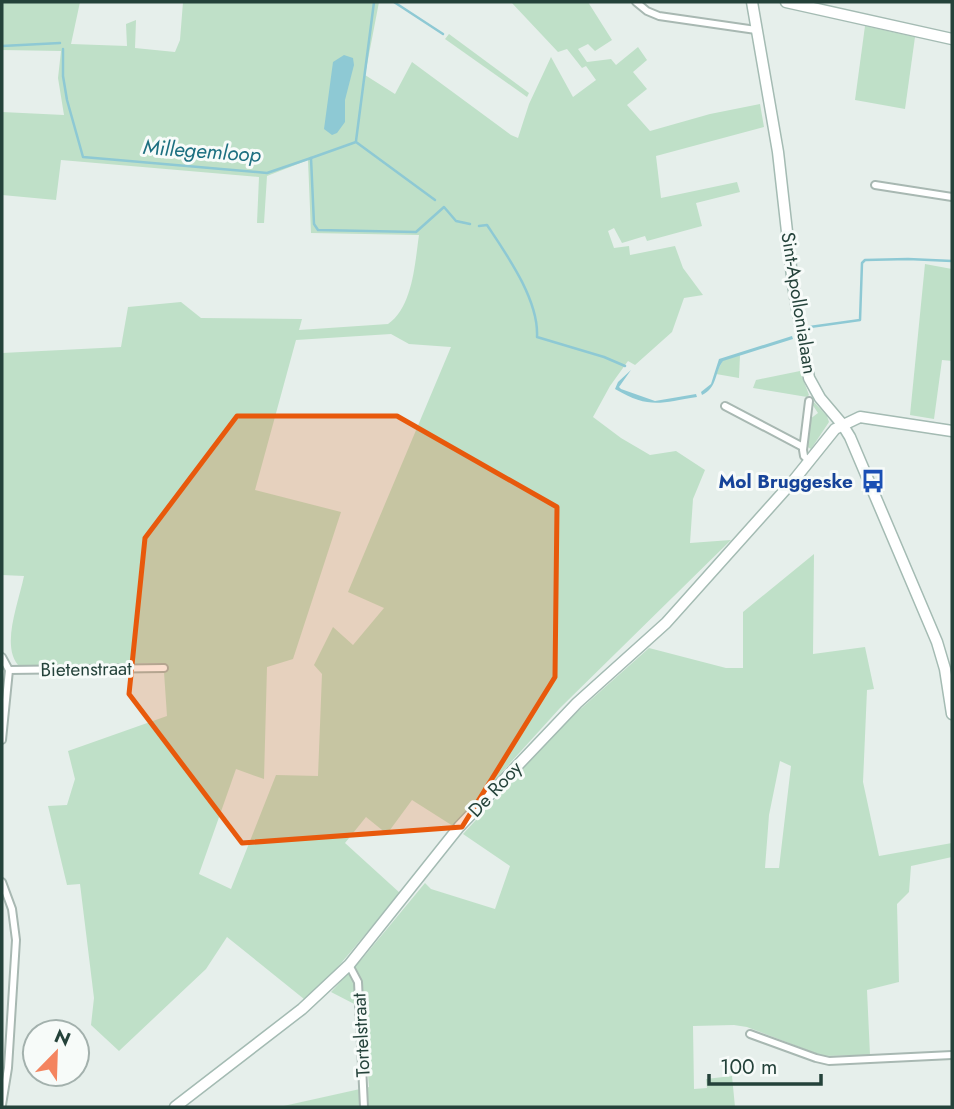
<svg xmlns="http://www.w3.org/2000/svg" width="954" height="1109" font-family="Jost,sans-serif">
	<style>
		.green { fill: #bfe0c8; fill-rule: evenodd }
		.water { fill: #8ec9d4 }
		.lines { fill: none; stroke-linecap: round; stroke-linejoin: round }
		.stream { stroke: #8ec9d4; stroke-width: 2.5 }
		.street-casing { stroke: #a8b8b2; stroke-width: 10 }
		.secondary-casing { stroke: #a4bbb3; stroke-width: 13 }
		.street { stroke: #fff; stroke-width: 6 }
		.secondary { stroke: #fff; stroke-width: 10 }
		.marked { fill: #e8590c; fill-opacity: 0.2; stroke: #e8590c; stroke-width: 5; stroke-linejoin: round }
		.labels { text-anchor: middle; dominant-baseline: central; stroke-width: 6; stroke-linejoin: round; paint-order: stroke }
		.street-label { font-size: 19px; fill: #24423a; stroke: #f7fbf9 }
		.transit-label { font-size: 19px; font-weight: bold; fill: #164399; stroke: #f7fbf9; text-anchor: end }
		.water-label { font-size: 21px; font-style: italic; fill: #1c6f80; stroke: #f7fbf9 }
	</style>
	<rect width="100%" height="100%" fill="#e6efeb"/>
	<g class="green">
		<path d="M 2,2 L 80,2 L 71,44 L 127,46 L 126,24 L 136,20 L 135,48 L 175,52 L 180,40 L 183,2 L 379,2 L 365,75 L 395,94 L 412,62 L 511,135 L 518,138 L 529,104 L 551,57 L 573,97 L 596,80 L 586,66 L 582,68 L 567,49 L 558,52 L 511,2 L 588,2 L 612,40 L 595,51 L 588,44 L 578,49 L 587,62 L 611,59 L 616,65 L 638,47 L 647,60 L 633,72 L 647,89 L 627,105 L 650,131 L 710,114 L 760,104 L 764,127 L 656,156 L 661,198 L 737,182 L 740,192 L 696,203 L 702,226 L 647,241 L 645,236 L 622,243 L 614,228 L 608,231 L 614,248 L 629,246 L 630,255 L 675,246 L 683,268 L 703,295 L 684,298 L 672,332 L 635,365 L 628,361 L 610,386 L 593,417 L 621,438 L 650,455 L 676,451 L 705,470 L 693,499 L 690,543 L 731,540 L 560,708 L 453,826 L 412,800 L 387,834 L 366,817 L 345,843 L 400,893 L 332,974 L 304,999 L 227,937 L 206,969 L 119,1051 L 91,1025 L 94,998 L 80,884 L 67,885 L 48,806 L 67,805 L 75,779 L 68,751 L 167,716 L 164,672 L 161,663 L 20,667 C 0,648 18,605 24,576 L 2,575 L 2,353 L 121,347 L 128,307 L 181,302 L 201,318 L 302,319 L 299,330 L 388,324 C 413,307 415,262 419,235 L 311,233 L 308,160 L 267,176 L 264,223 L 257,223 L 259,177 L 61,160 L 56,200 L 2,195 L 2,112 L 64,115 L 58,78 L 61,51 L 2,50 ZM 391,334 L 409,344 L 451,347 L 348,592 L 384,608 L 353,645 L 333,627 L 314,665 L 322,674 L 318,776 L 276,775 L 231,889 L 199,874 L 236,769 L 264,779 L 267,667 L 293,659 L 341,512 L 255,490 L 296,340 Z"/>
		<polygon points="865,26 915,37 905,109 855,100"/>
		<polygon points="449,34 529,93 527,97 445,39"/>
		<polygon points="925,264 952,269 952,361 942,360 934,419 910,415"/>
		<polygon points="740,355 739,378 716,374 723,360"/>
		<polygon points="800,371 809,395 807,397 753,388 756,380"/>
		<polygon points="811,399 827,416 829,422 811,449 806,446 810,419 818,413 810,401"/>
		<path d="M 814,554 L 813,654 L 865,647 L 874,689 L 867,690 L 863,782 L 879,856 L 952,843 L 952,857 L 911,866 L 909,892 L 897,904 L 899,982 L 867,990 L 870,1055 L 823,1056 L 747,1027 L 734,1025 L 693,1026 L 694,1089 L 707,1088 L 706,1079 L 732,1076 L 735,1107 L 279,1107 L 369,1087 L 362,1008 L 331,992 L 362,959 L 425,883 L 431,889 L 495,909 L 510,866 L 463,834 L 567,721 L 649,648 L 726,668 L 743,668 L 743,612 ZM 780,761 L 791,766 L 779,868 L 765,868 L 769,815 Z"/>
	</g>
	<g class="water">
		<polygon points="344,55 353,58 354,65 345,100 345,122 337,133 332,135 324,129 333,62"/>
		<path d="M 792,336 L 793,339 L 723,361 C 714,373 718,387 702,395 L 701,392 L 711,384 L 719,359 Z"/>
		<path d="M 631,370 L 619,387 L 621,389 L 655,401 L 696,394 L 697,397 C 660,403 649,409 615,389 L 618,382 Z"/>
	</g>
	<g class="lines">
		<g class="stream">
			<polyline points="394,2 443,34"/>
			<polyline points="2,46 60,43"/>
			<polyline points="63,49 63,76 67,100 83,157 267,173 311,158 314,224 318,230 416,232 444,207 456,221 470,224"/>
			<polyline points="356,141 374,2"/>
			<polyline points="311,158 356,142 435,200"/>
			<path d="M 479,226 L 487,225 C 507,255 539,300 537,337 L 604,357 L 625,366"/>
			<polyline points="810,327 860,320 862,263 865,260 908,259 952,261"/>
		</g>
		<g class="street-casing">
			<g id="street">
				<polyline points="636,2 647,11 659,16 756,30"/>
				<polyline points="875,185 952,197"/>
				<polyline points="809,401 803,450 804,456 809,461"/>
				<polyline points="725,406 803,447"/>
				<polyline points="2,657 9,670 2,740"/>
				<polyline points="9,670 164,668"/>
				<polyline points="2,882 12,909 16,940 8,1068 2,1105"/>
				<polyline points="349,965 358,982 364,1107"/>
				<polyline points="750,1034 816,1058 829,1061 952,1055"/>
			</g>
		</g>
		<g class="secondary-casing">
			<g id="secondary">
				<polyline points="752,2 778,152 793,285 809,378 820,398 842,424 850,437 937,642 945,669 952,714"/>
				<polyline points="786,2 952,39"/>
				<polyline points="175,1107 302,1009 349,965 459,827 577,703 666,623 794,480 835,429 860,417 952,431"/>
			</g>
		</g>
		<use href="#street" class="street"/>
		<use href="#secondary" class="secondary"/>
	</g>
	<path class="marked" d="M 237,416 L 397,416 L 557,507 L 555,677 L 462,827 L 242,843 L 129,694 L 145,538 Z"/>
	<defs>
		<g id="bus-bare" transform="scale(1.89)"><path d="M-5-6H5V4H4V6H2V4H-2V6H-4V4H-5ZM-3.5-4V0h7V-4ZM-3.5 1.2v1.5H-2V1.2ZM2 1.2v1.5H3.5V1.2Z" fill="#1a4fb4" stroke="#f7fbf9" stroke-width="2.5" paint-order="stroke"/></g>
	</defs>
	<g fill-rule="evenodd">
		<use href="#bus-bare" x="873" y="481"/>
	</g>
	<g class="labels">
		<g class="street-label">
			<text transform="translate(799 303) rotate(81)">Sint-Apollonialaan</text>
			<text transform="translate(86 669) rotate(-1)">Bietenstraat</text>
			<text transform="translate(495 789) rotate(-47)">De Rooy</text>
			<text transform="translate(361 1035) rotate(-93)">Tortelstraat</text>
		</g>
		<g class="transit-label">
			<text x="853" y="481">Mol Bruggeske</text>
		</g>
		<g class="water-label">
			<text transform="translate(202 151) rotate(4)">Millegemloop</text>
		</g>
	</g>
	<rect width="954" height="1109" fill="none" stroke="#24423a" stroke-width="7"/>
	<g transform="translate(56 1053) rotate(23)"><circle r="33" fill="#f7fbf9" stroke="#a3b1ad" stroke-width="2"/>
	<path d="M0-5L12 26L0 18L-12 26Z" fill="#f4845f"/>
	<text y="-10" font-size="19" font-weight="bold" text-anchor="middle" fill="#24423a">N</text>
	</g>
	<path d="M709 1074v10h112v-10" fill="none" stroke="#24423a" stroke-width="3.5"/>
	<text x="720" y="1074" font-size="21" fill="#24423a" stroke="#f7fbf9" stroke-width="5" paint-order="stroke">100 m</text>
</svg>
